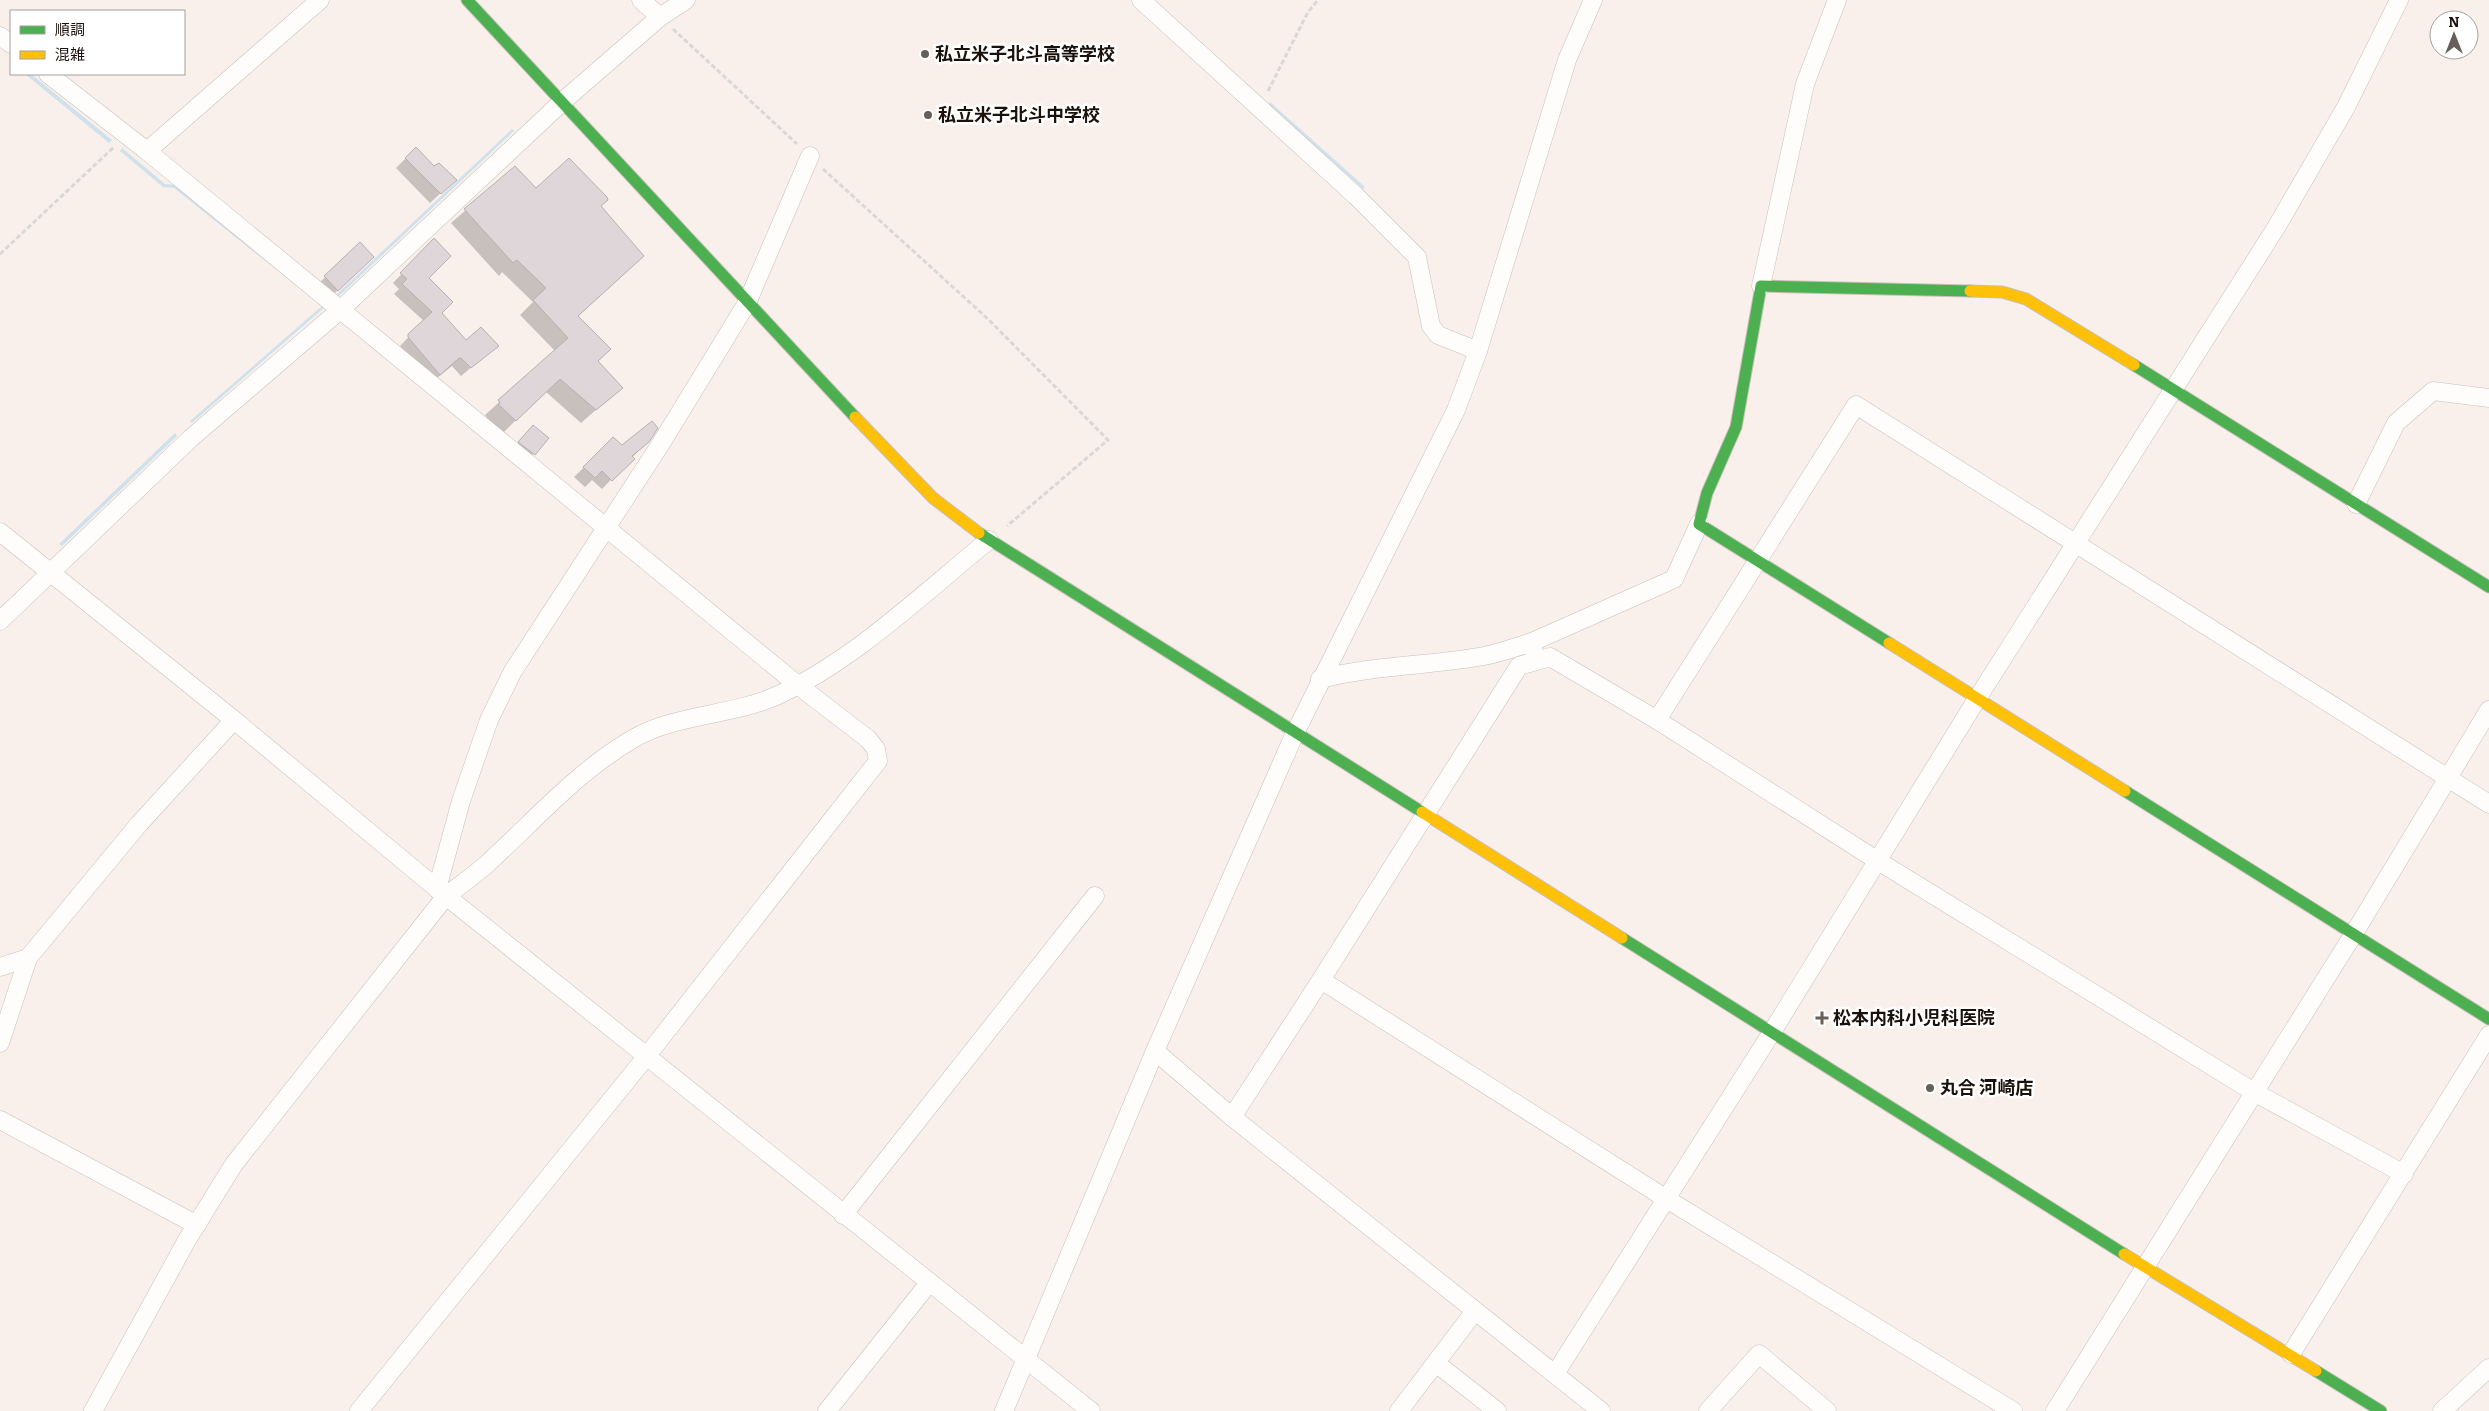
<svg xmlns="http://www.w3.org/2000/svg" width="2489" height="1411" font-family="Bitter,'Noto Sans JP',serif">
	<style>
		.water { fill: #cee1ec }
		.shadow { fill: #0003 }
		.building { fill: #ded6d9; stroke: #b6b0b2 }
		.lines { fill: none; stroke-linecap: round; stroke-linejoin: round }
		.street-casing { stroke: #c8bfba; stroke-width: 19 }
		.fast-casing { stroke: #c8bfba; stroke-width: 13 }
		.slow-casing { stroke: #c8bfba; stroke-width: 13 }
		.path { stroke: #dad7d6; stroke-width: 3; stroke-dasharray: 5 2.5; stroke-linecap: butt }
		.street { stroke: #fefdfc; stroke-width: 18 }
		.fast { stroke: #4caf50; stroke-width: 11 }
		.slow { stroke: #ffc107; stroke-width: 11 }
		.poi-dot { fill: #685f5a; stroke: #fff; stroke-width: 2 }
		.labels { text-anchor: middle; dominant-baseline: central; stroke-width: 5; stroke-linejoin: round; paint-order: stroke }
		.poi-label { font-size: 18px; font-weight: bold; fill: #1a110c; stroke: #fff; text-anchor: start }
	</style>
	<rect width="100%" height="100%" fill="#f9f0eb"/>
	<g class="water">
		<polygon points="25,74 31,74 112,140 109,143"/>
		<polygon points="1270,102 1365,187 1363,189 1268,105"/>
		<polygon points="512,129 514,131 338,297 336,295"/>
		<polygon points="122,148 165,184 176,185 326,306 192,423 190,421 322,306 174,188 163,187 120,151"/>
		<polygon points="175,433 177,436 62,546 59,544"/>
	</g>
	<g class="shadow">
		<polygon points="416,148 445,189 430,203 396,168"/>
		<polygon points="515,167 536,190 600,207 629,269 577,317 596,361 621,388 581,423 545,391 502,434 486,419 487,417 485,415 555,351 520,315 533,302 502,272 499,276 451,223"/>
		<polygon points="434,240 428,278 440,313 466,342 497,346 461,376 452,366 431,383 400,346 424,321 394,294 399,289 393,283"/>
		<polygon points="360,244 363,267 327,300 315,287"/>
		<polygon points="533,426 547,438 524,464 509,452"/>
		<polygon points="613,439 621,447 648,441 602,489 592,480 585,487 574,477"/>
	</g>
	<g class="building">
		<polygon points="416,147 434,166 439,163 457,180 441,194 405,158"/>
		<polygon points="569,158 607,197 608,200 601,206 644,256 578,316 611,349 598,361 623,388 596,410 560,379 516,421 498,404 500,403 498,400 568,338 533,300 546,288 517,260 513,263 464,209 515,166 536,188"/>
		<polygon points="434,238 451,256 429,278 453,302 442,313 466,340 481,327 499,346 471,368 461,358 458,359 440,375 408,337 408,334 432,312 402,284 407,279 400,273"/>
		<polygon points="360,242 374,257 338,291 324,276"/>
		<polygon points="652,421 658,428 649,442 632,456 635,459 612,481 602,471 595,478 583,467 613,437 622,445"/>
		<polygon points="533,425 549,438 535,455 518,442"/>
	</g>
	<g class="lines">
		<g class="street-casing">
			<g id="street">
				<polyline points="641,0 660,17"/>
				<polyline points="1141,0 1356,196 1417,257 1431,326 1438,335 1478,351"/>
				<polyline points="0,36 11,44"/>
				<polyline points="48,74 147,151 799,686 868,739 876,749 878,761 646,1057 359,1411"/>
				<polyline points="147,151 320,0"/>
				<polyline points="1761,286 1805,84 1837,0"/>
				<polyline points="2356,504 2396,423 2433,391 2489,398"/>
				<polyline points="0,532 234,720 446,896 234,1164 187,1240 93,1411"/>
				<path d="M 989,540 C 925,592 851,663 776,696 C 731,716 674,714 631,740 C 577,772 534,821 488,863 C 475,875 460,885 446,896 L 1091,1411"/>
				<polyline points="0,621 191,438 339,311 562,102 660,17 686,0"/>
				<polyline points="1536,661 1532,642 1674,579 1699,524"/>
				<path d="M 1320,679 C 1374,665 1429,666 1484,656 C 1500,653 1516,647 1532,642"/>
				<polyline points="1657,720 1856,405 2489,804"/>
				<polyline points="437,889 461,801 489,720 513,671 660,445 747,303 810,156"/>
				<polyline points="0,967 28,958 139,824 234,720"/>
				<polyline points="1321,980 1665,1198 2013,1411"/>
				<polyline points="0,1043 28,958"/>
				<polyline points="1155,1051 1232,1117 1601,1411"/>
				<polyline points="1232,1117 1321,980 1519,666 1550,657 1657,720 1878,861 2254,1092 2404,1174"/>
				<polyline points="0,1120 197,1225"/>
				<polyline points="843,1215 1095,896"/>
				<polyline points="2291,1354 2489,1035"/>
				<polyline points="1437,1364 1497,1411"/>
				<polyline points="1555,1374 1772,1032 1977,699 2277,226 2346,107 2399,0"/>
				<polyline points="827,1411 929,1283"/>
				<polyline points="1004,1411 1155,1051 1295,733 1456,410 1478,351 1567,60 1593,0"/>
				<polyline points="1399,1411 1475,1311"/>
				<polyline points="1708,1411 1759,1354 1827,1411"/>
				<polyline points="2055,1411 2353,935 2489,710"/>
				<polyline points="2442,1411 2489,1368"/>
			</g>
		</g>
		<g class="fast-casing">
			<g id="fast">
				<polyline points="467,0 855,417"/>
				<polyline points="2134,365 2489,587"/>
				<polyline points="979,533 1422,812"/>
				<polyline points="1889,643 1699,524 1707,493 1736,427 1761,286 1970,291"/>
				<polyline points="2125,791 2489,1019"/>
				<polyline points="1622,938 2124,1254"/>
				<polyline points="2316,1371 2381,1411"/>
			</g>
		</g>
		<g class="slow-casing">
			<g id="slow">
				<polyline points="1970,291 2002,292 2026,299 2134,365"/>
				<polyline points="855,417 933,498 979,533"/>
				<polyline points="1889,643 2125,791"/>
				<polyline points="1422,812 1622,938"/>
				<polyline points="2124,1254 2316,1371"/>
			</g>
		</g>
		<g class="path">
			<polyline points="673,29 797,144"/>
			<polyline points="1268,91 1308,12 1318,0"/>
			<polyline points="823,169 988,319 1108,440 1007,526"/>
			<polyline points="0,254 114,147"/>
		</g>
		<use href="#street" class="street"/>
		<use href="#fast" class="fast"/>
		<use href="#slow" class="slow"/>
	</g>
	<g class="poi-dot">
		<circle cx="925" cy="54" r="5"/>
		<circle cx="928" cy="115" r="5"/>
		<path d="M1819.5 1010.5h5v5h5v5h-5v5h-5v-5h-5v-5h5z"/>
		<circle cx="1930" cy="1088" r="5"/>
	</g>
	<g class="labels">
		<g class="poi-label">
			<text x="935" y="54">私立米子北斗高等学校</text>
			<text x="938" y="115">私立米子北斗中学校</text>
			<text x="1833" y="1018">松本内科小児科医院</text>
			<text x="1940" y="1088">丸合 河崎店</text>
		</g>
	</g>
	<rect x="10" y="10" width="175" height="65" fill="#ffffff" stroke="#a3a09e"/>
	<rect x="20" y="26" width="25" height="8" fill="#4caf50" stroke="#a3a09e"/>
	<text x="55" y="35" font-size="15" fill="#1a110c">順調</text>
	<rect x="20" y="51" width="25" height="8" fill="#ffc107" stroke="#a3a09e"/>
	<text x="55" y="60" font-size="15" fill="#1a110c">混雑</text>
	<g transform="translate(2454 35)"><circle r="24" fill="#ffffff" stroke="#a3a09e"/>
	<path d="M0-4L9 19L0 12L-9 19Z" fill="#685f5a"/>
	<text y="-8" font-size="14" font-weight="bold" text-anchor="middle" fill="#1a110c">N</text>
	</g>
</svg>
